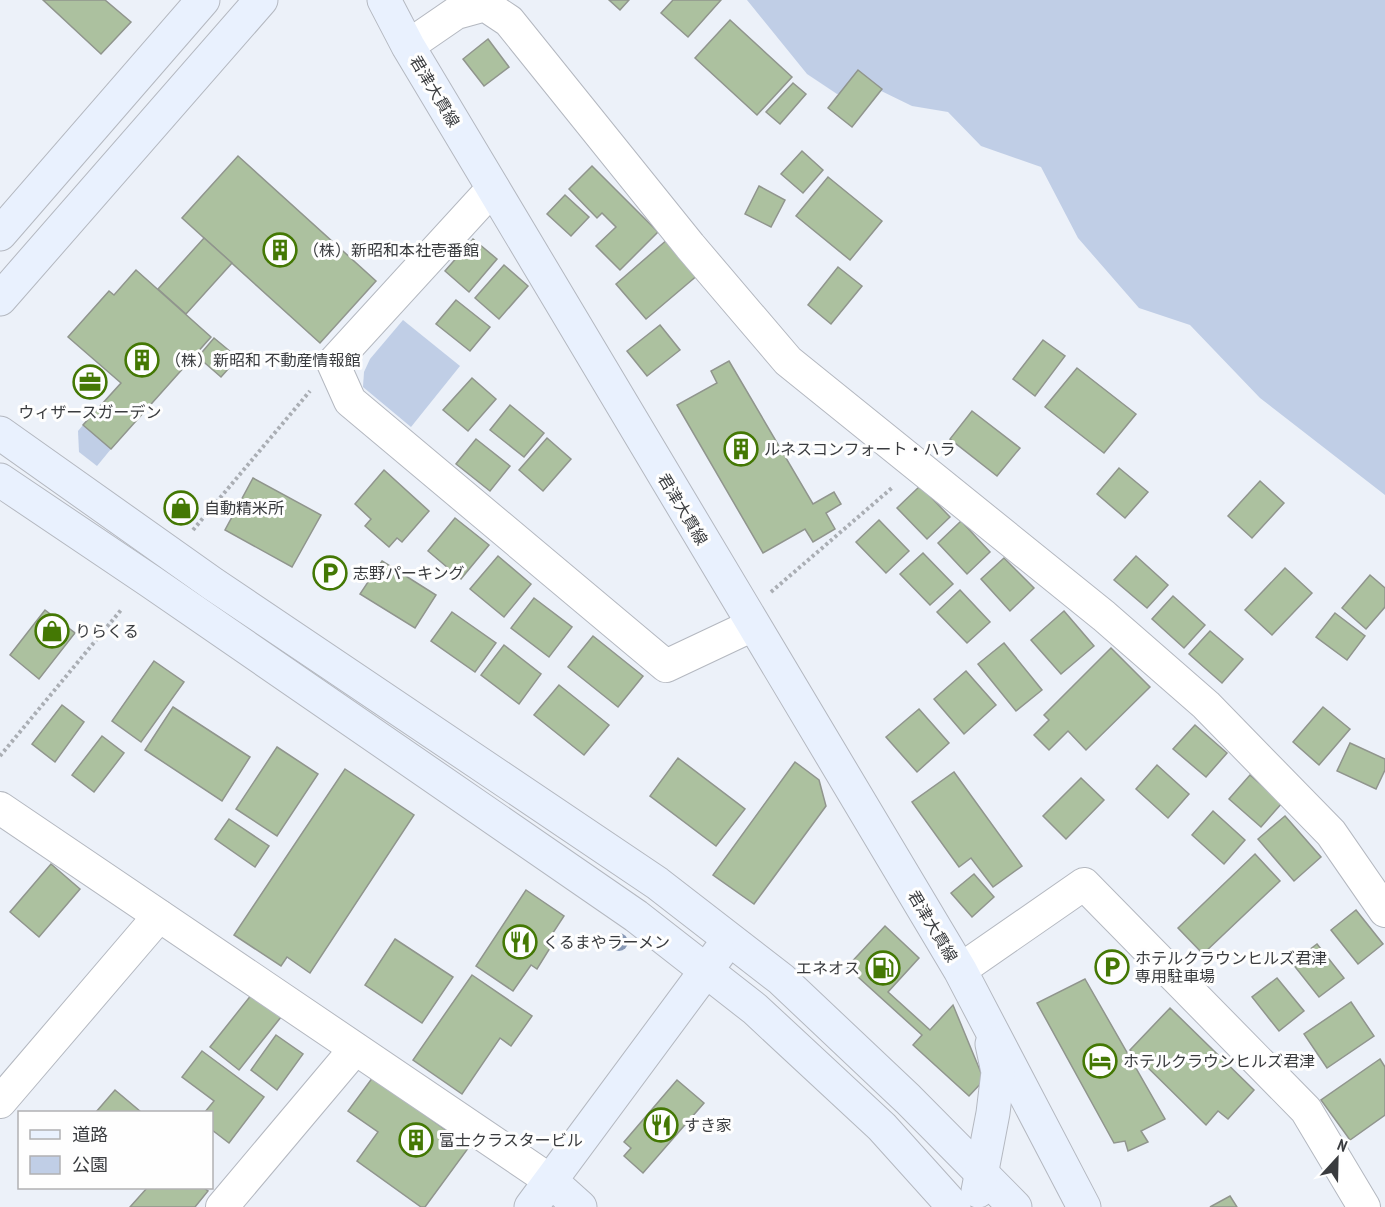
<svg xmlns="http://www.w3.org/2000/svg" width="1385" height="1207" font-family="'PT Sans Narrow','Noto Sans JP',sans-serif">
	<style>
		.green { fill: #c0cee6 }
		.building { fill: #acc19f; stroke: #90958d; stroke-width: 1.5 }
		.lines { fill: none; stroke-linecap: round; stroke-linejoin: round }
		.street-casing { stroke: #b4b8c0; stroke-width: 34 }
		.secondary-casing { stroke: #b4b8c0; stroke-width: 35 }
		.path { stroke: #aaaeb4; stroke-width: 4; stroke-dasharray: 3 3; stroke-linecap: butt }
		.street { stroke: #fff; stroke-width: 32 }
		.secondary { stroke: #e9f1fe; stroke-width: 33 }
		.tree { fill: #8798b5 }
		.labels { text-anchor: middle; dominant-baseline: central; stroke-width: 6; stroke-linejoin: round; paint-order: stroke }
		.street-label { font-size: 16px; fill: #3a3c3f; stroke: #fefefe }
		.poi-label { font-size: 16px; fill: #3a3c3f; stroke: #fefefe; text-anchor: start }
	</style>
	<rect width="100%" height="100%" fill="#ecf1f9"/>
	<g class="green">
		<polygon points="747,0 1385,0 1385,495 1260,398 1190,325 1139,308 1078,238 1041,167 981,146 948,112 912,106 873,87 837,94 807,74"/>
		<polygon points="403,320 460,366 411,427 363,387 364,372 370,359"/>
		<polygon points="83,425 111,449 97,466 79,452 78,431"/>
	</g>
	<g class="building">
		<polygon points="43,0 105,0 131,22 101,54"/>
		<polygon points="609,0 629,0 620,10"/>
		<polygon points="673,0 721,0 688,37 661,13"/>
		<polygon points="730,20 792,77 757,115 695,58"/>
		<polygon points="488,39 509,67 484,86 463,59"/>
		<polygon points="858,70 882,89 852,127 828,108"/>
		<polygon points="793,83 806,94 780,124 766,112"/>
		<polygon points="802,151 823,170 803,193 781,174"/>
		<polygon points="238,156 376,281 320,343 182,218"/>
		<polygon points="592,166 658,232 620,270 596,246 616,227 602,213 597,218 569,189"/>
		<polygon points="828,177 882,221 850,260 796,216"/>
		<polygon points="759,186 785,200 771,227 745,214"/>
		<polygon points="565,195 589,217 571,236 547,214"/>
		<polygon points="204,238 232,263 186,314 158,289"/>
		<polygon points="473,239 497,259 469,292 445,271"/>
		<polygon points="668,239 699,274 646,319 616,284"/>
		<polygon points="504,265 528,286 499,319 475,298"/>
		<polygon points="838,267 862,286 831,324 808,305"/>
		<polygon points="136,270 211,337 111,449 83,425 121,383 68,337 109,291 114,295"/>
		<polygon points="456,300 490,327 470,351 436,324"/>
		<polygon points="660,325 680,350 647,376 627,351"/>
		<polygon points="214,338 238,358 221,377 198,357"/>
		<polygon points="1043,340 1065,356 1035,396 1013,379"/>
		<polygon points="729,361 813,504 834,492 841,504 826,513 835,529 813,542 805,529 763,553 677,405 717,383 711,371"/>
		<polygon points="1077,368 1136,414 1104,453 1045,407"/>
		<polygon points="472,378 496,399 468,431 443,410"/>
		<polygon points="510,405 544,433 524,457 490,430"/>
		<polygon points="972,411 1020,448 997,476 950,439"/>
		<polygon points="547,438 571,459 543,491 519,470"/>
		<polygon points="476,439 510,466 490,491 456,464"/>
		<polygon points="1119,468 1148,492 1125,518 1097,494"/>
		<polygon points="384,470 429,511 402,542 397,538 389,547 365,526 371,519 355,504"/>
		<polygon points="253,478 321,515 292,567 225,530"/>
		<polygon points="1260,481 1284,503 1252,538 1228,516"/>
		<polygon points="920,486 950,517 927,539 897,508"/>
		<polygon points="181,493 195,505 180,522 167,511"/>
		<polygon points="455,518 489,545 461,579 428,551"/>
		<polygon points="879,520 909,551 886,573 856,542"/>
		<polygon points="961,521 990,552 967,574 938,543"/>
		<polygon points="923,553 953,584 930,605 900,574"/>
		<polygon points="498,556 531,584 504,617 470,589"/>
		<polygon points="1136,556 1168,585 1147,608 1114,580"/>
		<polygon points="1004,558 1034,588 1010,611 981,579"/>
		<polygon points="382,561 436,595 415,628 360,594"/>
		<polygon points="1285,568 1312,593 1272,635 1245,610"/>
		<polygon points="1370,575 1385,588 1385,607 1366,629 1342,608"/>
		<polygon points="960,590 990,622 967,643 937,612"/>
		<polygon points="1173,596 1205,625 1184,648 1152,619"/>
		<polygon points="534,598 572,627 549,657 511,628"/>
		<polygon points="45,610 75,633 39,679 10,655"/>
		<polygon points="1064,611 1094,646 1061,674 1031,640"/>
		<polygon points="452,612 496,643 475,672 431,641"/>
		<polygon points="1335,613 1365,636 1347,660 1316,637"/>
		<polygon points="1210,631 1243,659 1222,683 1189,654"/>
		<polygon points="593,636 643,676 618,707 568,667"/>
		<polygon points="1004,643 1042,690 1016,711 978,664"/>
		<polygon points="504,645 541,674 519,704 481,675"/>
		<polygon points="1111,648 1150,687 1086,750 1068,731 1049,750 1034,735 1049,720 1044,715"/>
		<polygon points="154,661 184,682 141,742 112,721"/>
		<polygon points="966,671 996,705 964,734 934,699"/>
		<polygon points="559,685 609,725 584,755 534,715"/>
		<polygon points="62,705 84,722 55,762 32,744"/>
		<polygon points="173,707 250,757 222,801 145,750"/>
		<polygon points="1323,707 1350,729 1319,765 1293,742"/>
		<polygon points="919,709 949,743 917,772 886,737"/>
		<polygon points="1195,725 1227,753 1206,777 1173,749"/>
		<polygon points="102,736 124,753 94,792 72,775"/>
		<polygon points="1350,743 1385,759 1385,770 1376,789 1337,771"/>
		<polygon points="277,747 318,774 277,836 236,809"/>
		<polygon points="678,758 745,809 716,846 650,796"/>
		<polygon points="795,762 819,780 826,806 754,904 713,875"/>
		<polygon points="1157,765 1189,794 1168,818 1136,789"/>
		<polygon points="345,769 414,815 310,973 287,957 281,966 234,935"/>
		<polygon points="954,772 1022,866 993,887 971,858 959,867 912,802"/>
		<polygon points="1250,775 1282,803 1261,827 1229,799"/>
		<polygon points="1081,778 1104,800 1066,839 1043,816"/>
		<polygon points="1213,811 1245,840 1224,864 1192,835"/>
		<polygon points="1285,816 1321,857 1294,881 1258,839"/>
		<polygon points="229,819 269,846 255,867 215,839"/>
		<polygon points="1255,854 1280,881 1203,954 1178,928"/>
		<polygon points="51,864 80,889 39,937 10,912"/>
		<polygon points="974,874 994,897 972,917 951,893"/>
		<polygon points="526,890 564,916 545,945 550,948 537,969 531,965 513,991 476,966"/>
		<polygon points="1356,910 1383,944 1358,964 1331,930"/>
		<polygon points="885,926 919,958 888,992 930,1030 953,1005 984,1080 969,1096 913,1045 922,1035 847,967"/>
		<polygon points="395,939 453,977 422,1023 365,985"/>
		<polygon points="1317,944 1344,978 1319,997 1292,963"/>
		<polygon points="472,975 532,1016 511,1046 500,1038 462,1094 413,1060"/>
		<polygon points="1277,978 1304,1011 1279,1031 1252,997"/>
		<polygon points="1085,979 1165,1119 1141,1131 1148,1142 1128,1151 1125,1141 1114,1143 1037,1003"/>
		<polygon points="252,994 281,1017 239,1070 210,1047"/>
		<polygon points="1351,1002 1374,1036 1327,1068 1304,1034"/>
		<polygon points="1170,1008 1254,1090 1228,1119 1218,1111 1206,1125 1130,1050"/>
		<polygon points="276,1035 303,1054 277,1090 251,1070"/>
		<polygon points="202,1051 264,1097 229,1143 212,1130 212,1112 205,1112 214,1101 182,1077"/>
		<polygon points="1380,1059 1385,1067 1385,1115 1350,1140 1321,1100"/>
		<polygon points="373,1077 469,1147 425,1207 421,1207 357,1161 378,1132 348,1111"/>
		<polygon points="677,1080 704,1103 643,1173 624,1156 631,1148 624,1142"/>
		<polygon points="115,1090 141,1112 96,1112"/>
		<polygon points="147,1188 204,1188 208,1191 195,1207 130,1207"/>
		<polygon points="1230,1196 1237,1207 1210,1207"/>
	</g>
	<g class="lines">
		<g class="street-casing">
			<g id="street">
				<polyline points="408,46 456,13 485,5 509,21 690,246 788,361 1104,616 1206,705 1331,833 1385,911"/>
				<polyline points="493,188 333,363 350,401 666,666 753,625"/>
				<polyline points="0,808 551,1181"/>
				<polyline points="960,970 1084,884 1306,1110 1364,1207"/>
				<polyline points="0,1102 159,916"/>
				<polyline points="222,1207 355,1049"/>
			</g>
		</g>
		<g class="secondary-casing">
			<g id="secondary">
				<polyline points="384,0 408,46 493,188 960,970 1084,1207"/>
				<polyline points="0,234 203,0"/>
				<polyline points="0,299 261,0"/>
				<polyline points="0,433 213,584 657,883 781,979 908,1099 1015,1207"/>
				<polyline points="0,480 150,581 636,916 755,1009 882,1127 954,1207"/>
				<polyline points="551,1181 580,1207"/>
				<polyline points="978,1191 993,1113 998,1072 992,1044"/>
				<polyline points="531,1207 719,953"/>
			</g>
		</g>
		<g class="path">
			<polyline points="193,530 310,391"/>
			<polyline points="771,592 893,487"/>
			<polyline points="0,756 121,610"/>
		</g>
		<use href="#street" class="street"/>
		<use href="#secondary" class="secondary"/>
	</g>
	<circle class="tree" cx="619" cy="942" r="9"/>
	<defs>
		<g id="building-ring" transform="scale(1.725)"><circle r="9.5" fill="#fefefe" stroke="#447804" stroke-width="1.5"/><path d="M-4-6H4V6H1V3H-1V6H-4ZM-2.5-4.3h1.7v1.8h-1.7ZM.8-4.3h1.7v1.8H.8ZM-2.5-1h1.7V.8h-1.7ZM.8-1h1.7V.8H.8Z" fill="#447804"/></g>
		<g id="office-ring" transform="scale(1.725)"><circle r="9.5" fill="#fefefe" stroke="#447804" stroke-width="1.5"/><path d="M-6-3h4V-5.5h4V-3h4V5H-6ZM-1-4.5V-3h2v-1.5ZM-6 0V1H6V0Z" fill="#447804"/></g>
		<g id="shop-ring" transform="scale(1.725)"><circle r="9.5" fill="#fefefe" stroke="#447804" stroke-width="1.5"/><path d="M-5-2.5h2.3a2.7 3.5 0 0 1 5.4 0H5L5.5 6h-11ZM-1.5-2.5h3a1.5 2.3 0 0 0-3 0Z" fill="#447804"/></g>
		<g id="parking-ring" transform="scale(1.725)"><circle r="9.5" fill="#fefefe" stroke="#447804" stroke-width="1.5"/><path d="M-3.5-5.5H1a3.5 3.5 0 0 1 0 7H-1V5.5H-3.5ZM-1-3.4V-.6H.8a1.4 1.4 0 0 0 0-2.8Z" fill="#447804"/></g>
		<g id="restaurant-ring" transform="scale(1.725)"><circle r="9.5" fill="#fefefe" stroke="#447804" stroke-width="1.5"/><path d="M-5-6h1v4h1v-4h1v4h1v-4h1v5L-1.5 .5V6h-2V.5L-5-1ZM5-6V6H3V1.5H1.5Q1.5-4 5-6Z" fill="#447804"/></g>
		<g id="fuel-ring" transform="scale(1.725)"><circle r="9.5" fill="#fefefe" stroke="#447804" stroke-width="1.5"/><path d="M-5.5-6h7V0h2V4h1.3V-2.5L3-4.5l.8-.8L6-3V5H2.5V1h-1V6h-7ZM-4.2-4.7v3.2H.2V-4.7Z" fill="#447804"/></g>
		<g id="hotel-ring" transform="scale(1.725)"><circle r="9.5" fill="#fefefe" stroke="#447804" stroke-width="1.5"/><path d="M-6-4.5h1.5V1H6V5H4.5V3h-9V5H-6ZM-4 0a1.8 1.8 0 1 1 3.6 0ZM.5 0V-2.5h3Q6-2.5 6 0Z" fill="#447804"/></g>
	</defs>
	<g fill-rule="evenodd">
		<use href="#building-ring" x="280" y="250"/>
		<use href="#building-ring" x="142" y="360"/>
		<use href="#office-ring" x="90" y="382"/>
		<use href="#building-ring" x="741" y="449"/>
		<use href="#shop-ring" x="181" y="508"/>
		<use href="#parking-ring" x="330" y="573"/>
		<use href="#shop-ring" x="52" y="631"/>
		<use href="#restaurant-ring" x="520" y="942"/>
		<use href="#parking-ring" x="1112" y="967"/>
		<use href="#fuel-ring" x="883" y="968"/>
		<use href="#hotel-ring" x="1100" y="1061"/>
		<use href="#restaurant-ring" x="661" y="1125"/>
		<use href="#building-ring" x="416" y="1140"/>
	</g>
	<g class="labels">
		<g class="street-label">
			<text transform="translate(435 91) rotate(59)">君津大貫線</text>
			<text transform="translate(683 509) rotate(59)">君津大貫線</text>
			<text transform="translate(933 926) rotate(59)">君津大貫線</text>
		</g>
		<g class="poi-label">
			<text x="303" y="250">（株）新昭和本社壱番館</text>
			<text x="165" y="360">（株）新昭和 不動産情報館</text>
			<text x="90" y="412" text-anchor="middle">ウィザースガーデン</text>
			<text x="764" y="449">ルネスコンフォート・ハラ</text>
			<text x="204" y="508">自動精米所</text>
			<text x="353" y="573">志野パーキング</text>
			<text x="75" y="631">りらくる</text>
			<text x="543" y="942">くるまやラーメン</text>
			<text x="1135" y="958">ホテルクラウンヒルズ君津<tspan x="1135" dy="18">専用駐車場</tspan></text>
			<text x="860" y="968" text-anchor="end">エネオス</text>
			<text x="1123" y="1061">ホテルクラウンヒルズ君津</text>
			<text x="684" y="1125">すき家</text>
			<text x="439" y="1140">富士クラスタービル</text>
		</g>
	</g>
	<rect x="18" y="1111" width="195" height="78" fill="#fefefe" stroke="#b0b0b2" stroke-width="1.5"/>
	<rect x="30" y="1130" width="30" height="9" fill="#e9f1fe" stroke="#b0b0b2" stroke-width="1.5"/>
	<text x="72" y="1141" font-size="18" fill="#3a3c3f">道路</text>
	<rect x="30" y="1156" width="30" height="18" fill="#c0cee6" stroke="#b0b0b2" stroke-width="1.5"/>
	<text x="72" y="1171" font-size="18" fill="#3a3c3f">公園</text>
	<g transform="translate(1337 1159) rotate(22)" stroke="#fefefe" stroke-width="4.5" paint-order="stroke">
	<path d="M0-4.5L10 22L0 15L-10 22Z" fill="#3a3c3f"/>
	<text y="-9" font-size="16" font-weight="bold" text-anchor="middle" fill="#3a3c3f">N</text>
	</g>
</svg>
